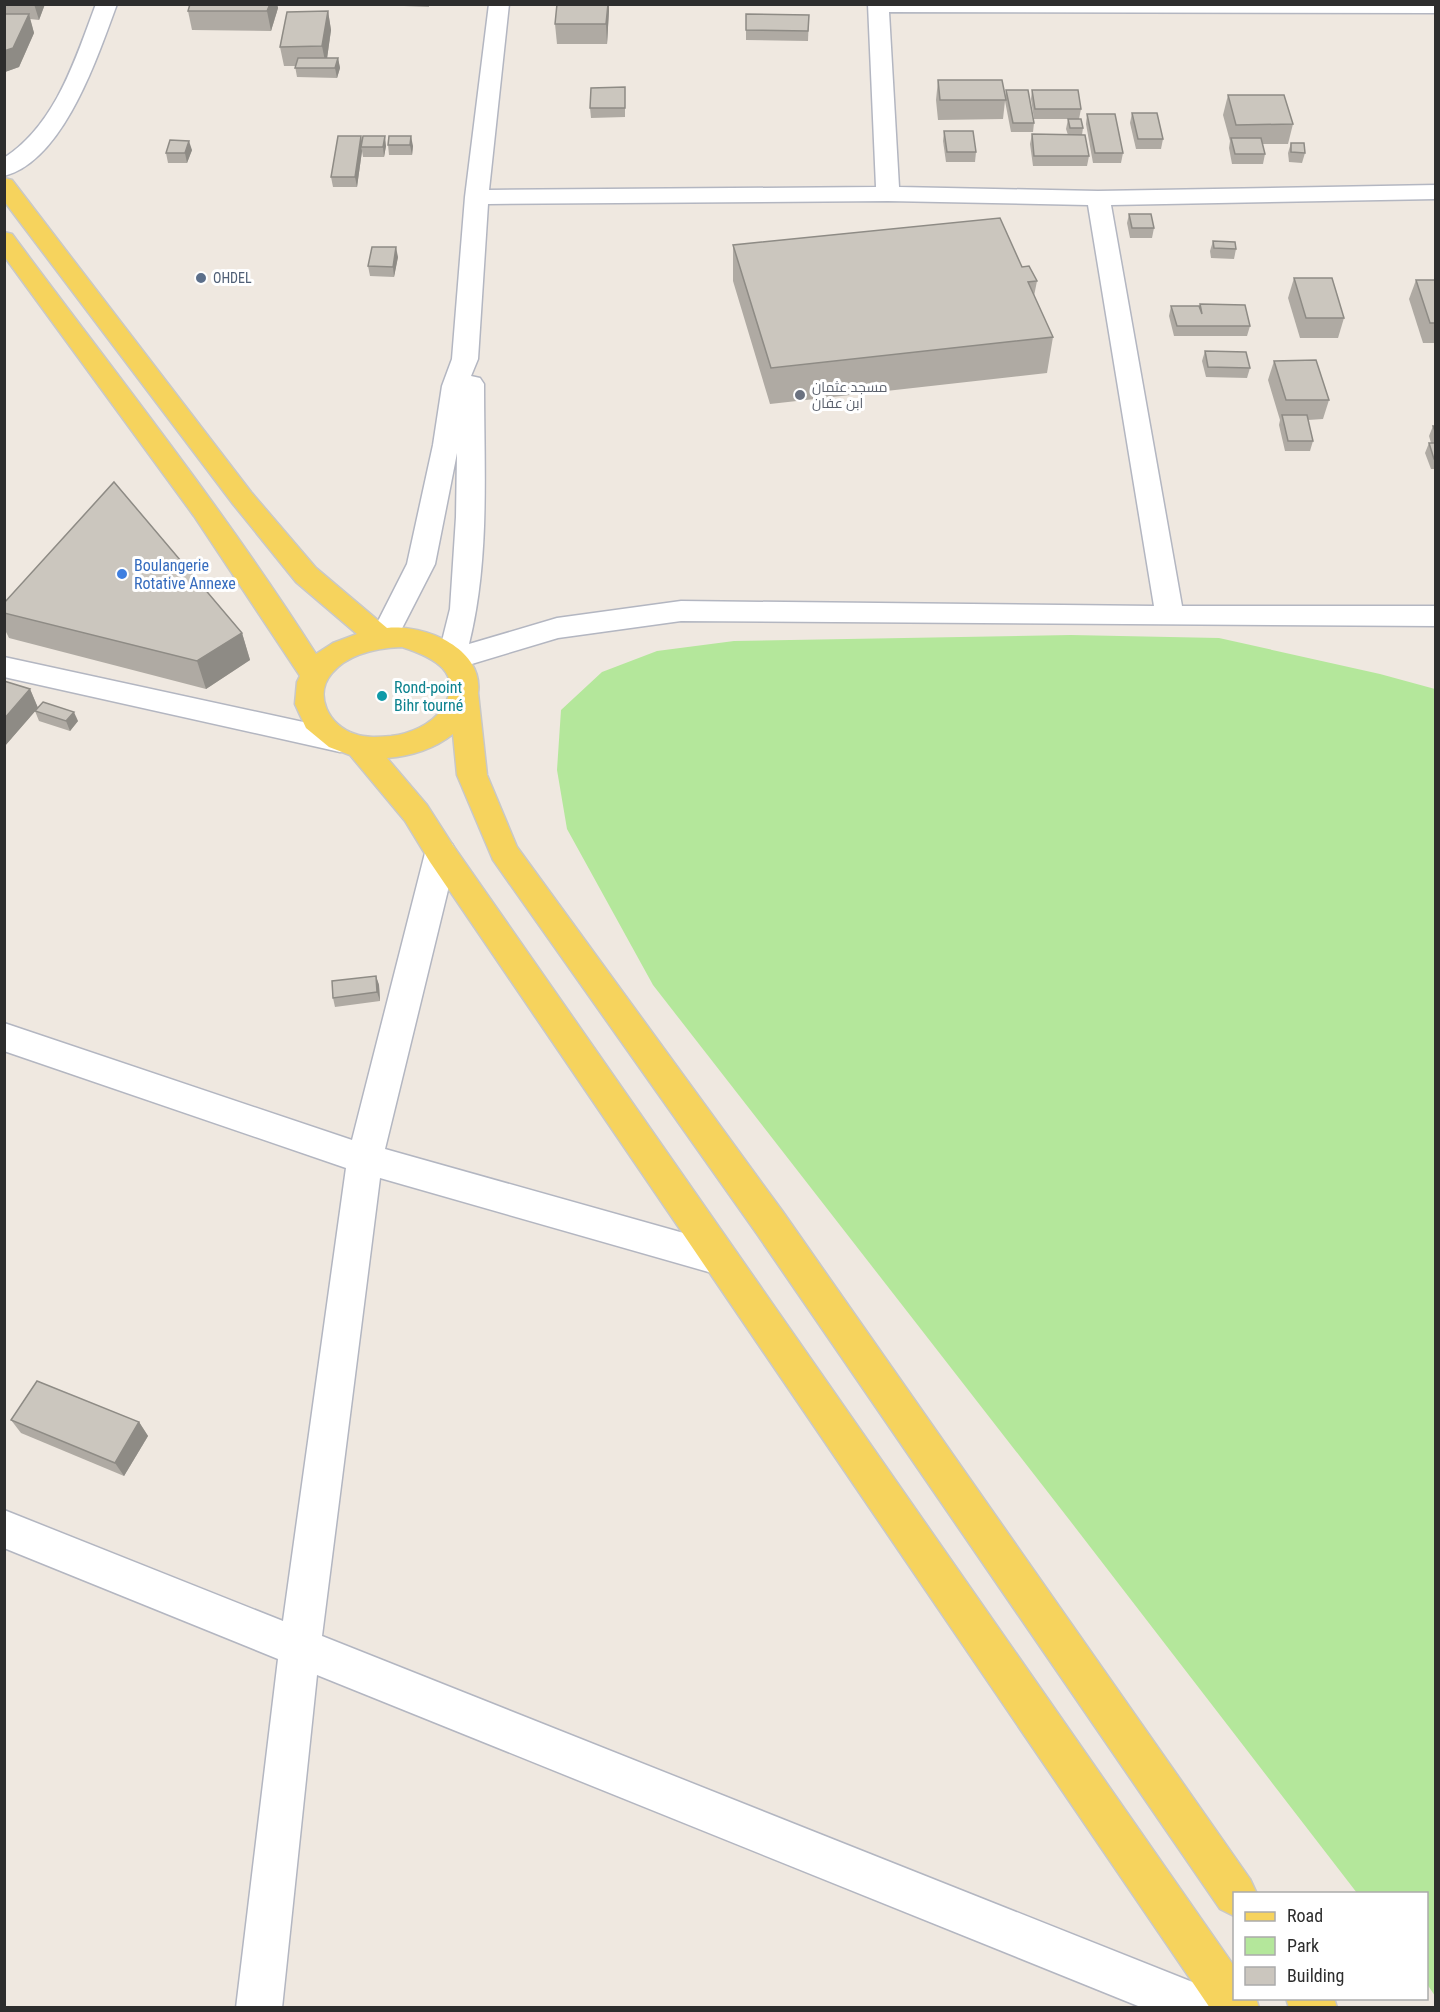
<svg xmlns="http://www.w3.org/2000/svg" width="1440" height="2012" font-family="'Roboto Condensed',Cairo,sans-serif">
	<style>
		.green { fill: #b4e79b }
		.lines { fill: none; stroke-linecap: round; stroke-linejoin: round }
		.minor-casing { stroke: #b3b6c1; stroke-width: 3 }
		.major-casing { stroke: #c8c8c8; stroke-width: 3 }
		.minor { fill: #fff; fill-rule: evenodd }
		.major { fill: #f6d35d; fill-rule: evenodd }
		.wall { fill: #afaaa3 }
		.shaded-wall { fill: #8e8b85 }
		.building { fill: #cbc6be; stroke: #8e8b85; stroke-width: 1.5 }
		.service-dot { fill: #5c6f8a; stroke: #fff; stroke-width: 2 }
		.worship-dot { fill: #6b7280; stroke: #fff; stroke-width: 2 }
		.shop-dot { fill: #3f7fe0; stroke: #fff; stroke-width: 2 }
		.culture-dot { fill: #0f9aa8; stroke: #fff; stroke-width: 2 }
		.labels { text-anchor: middle; dominant-baseline: central; stroke-width: 6; stroke-linejoin: round; paint-order: stroke }
		.far-service-label { font-size: 14px; fill: #4e5e75; stroke: #fff; text-anchor: start }
		.far-worship-label { font-size: 14px; fill: #5b616d; stroke: #fff; text-anchor: start }
		.shop-label { font-size: 16px; fill: #366cbe; stroke: #fff; text-anchor: start }
		.culture-label { font-size: 16px; fill: #0d838f; stroke: #fff; text-anchor: start }
	</style>
	<rect width="100%" height="100%" fill="#efe8e0"/>
	<polygon class="green" points="1071,635 1219,638 1380,674 1435,689 1435,1996 1427,1984 1426,1894 1357,1893 1071,1522 653,985 567,829 557,770 561,710 602,672 657,651 734,641"/>
	<g class="lines">
		<g class="minor-casing">
			<g id="minor">
				<path d="M 96,4 L 117,4 C 98,55 64,161 4,176 L 4,158 C 56,124 75,60 96,4 Z"/>
				<path d="M 489,4 L 509,4 L 489,190 L 876,187 L 868,4 L 1436,4 L 1436,13 L 889,12 L 899,187 L 1098,191 L 1436,185 L 1436,199 L 1111,205 L 1182,606 L 1436,606 L 1436,626 L 681,621 L 558,638 L 455,669 L 442,664 L 438,657 L 450,609 L 456,517 L 457,453 L 435,564 L 394,644 L 384,647 L 374,644 L 370,637 L 407,564 L 433,445 L 442,386 L 452,359 L 465,197 ZM 888,201 L 1088,205 L 1154,606 L 681,601 L 557,618 L 469,644 C 490,560 484,470 484,384 L 480,378 L 471,376 L 478,359 L 488,204 Z"/>
				<polygon points="4,657 340,730 351,733 355,741 351,749 340,752 4,677"/>
				<polygon points="441,841 452,844 457,853 385,1149 719,1243 732,1248 737,1259 732,1270 719,1275 380,1178 322,1636 1200,1985 1216,1992 1222,2008 1143,2008 317,1675 282,2008 236,2008 278,1659 4,1548 4,1510 283,1621 346,1168 4,1051 4,1023 352,1140 425,853 430,844"/>
			</g>
		</g>
		<g class="major-casing">
			<g id="major">
				<path d="M 4,178 L 12,180 L 251,492 L 316,568 L 387,628 C 424,624 484,648 478,693 L 487,775 L 517,847 L 783,1212 L 1250,1879 L 1257,1894 L 1234,1894 L 1234,1916 L 1220,1909 L 757,1234 L 493,860 L 457,775 L 453,734 C 434,749 411,756 387,758 L 427,805 L 452,844 L 1234,1966 L 1234,1998 L 1256,1998 L 1259,2008 L 1210,2008 L 430,862 L 405,821 L 350,755 L 329,747 L 306,728 L 295,704 L 297,682 L 300,676 L 194,516 L 4,256 L 4,232 L 12,234 C 115,373 223,508 316,654 L 333,643 L 357,634 L 296,582 L 233,504 L 4,201 ZM 402,647 C 433,657 466,673 442,709 C 431,725 409,734 391,736 C 379,737 366,738 355,734 C 329,726 313,695 332,673 C 349,653 378,648 402,647 Z"/>
				<polygon points="1286,1998 1334,1998 1337,2008 1289,2008"/>
			</g>
		</g>
		<use href="#minor" class="minor"/>
		<use href="#major" class="major"/>
	</g>
	<g class="wall">
		<polygon points="4,4 45,4 39,20 30,19 34,33 19,67 5,72"/>
		<polygon points="190,4 277,4 278,8 271,31 192,30 188,11"/>
		<polygon points="404,4 429,4 429,7 404,6"/>
		<polygon points="328,11 331,30 327,58 338,58 340,68 337,78 297,77 295,66 284,66 280,47"/>
		<polygon points="609,11 607,44 557,44 555,24"/>
		<polygon points="746,14 809,15 808,41 746,40"/>
		<polygon points="938,80 1005,98 1006,90 1034,123 1033,132 1011,132 1005,101 1003,119 938,120 936,100"/>
		<polygon points="625,87 625,117 591,118 590,108"/>
		<polygon points="1032,90 1081,109 1079,119 1083,128 1082,135 1089,156 1087,166 1033,166 1030,144 1032,134 1068,135 1066,129 1068,119 1073,119 1034,119 1031,99"/>
		<polygon points="1228,95 1293,124 1288,144 1262,144 1265,154 1263,164 1232,164 1229,148 1230,141 1223,115"/>
		<polygon points="1132,113 1163,139 1161,149 1136,149 1130,123"/>
		<polygon points="1087,114 1123,153 1121,163 1093,163 1086,124"/>
		<polygon points="944,131 976,152 975,162 946,162 943,141"/>
		<polygon points="389,136 413,146 412,155 389,155 388,145"/>
		<polygon points="362,142 386,146 384,157 363,157 362,151 357,187 333,187 331,177"/>
		<polygon points="1291,143 1305,153 1302,163 1289,162 1288,153"/>
		<polygon points="192,150 187,163 168,163 166,153"/>
		<polygon points="1129,214 1154,228 1152,238 1130,238 1127,223"/>
		<polygon points="1213,241 1236,249 1234,259 1211,258 1210,251"/>
		<polygon points="733,245 1022,267 1037,281 1034,296 1053,337 1047,373 770,404 733,281"/>
		<polygon points="398,257 394,277 370,276 368,266"/>
		<polygon points="1294,278 1344,318 1338,338 1300,338 1288,298"/>
		<polygon points="1416,280 1436,280 1436,343 1423,343 1409,299"/>
		<polygon points="1200,304 1250,326 1247,336 1174,336 1169,316 1171,306 1200,307"/>
		<polygon points="1205,351 1250,368 1247,378 1206,377 1202,361"/>
		<polygon points="1274,361 1329,400 1323,419 1308,420 1313,441 1310,451 1285,451 1279,425 1280,420 1268,380"/>
		<polygon points="1433,426 1436,426 1436,469 1431,469 1425,453 1429,443 1431,443 1429,436"/>
		<polygon points="4,603 242,633 250,660 206,689 9,638 4,628"/>
		<polygon points="4,681 30,689 38,708 78,721 70,731 39,721 35,711 4,747"/>
		<polygon points="376,976 379,985 380,1001 335,1007 333,998"/>
		<polygon points="11,1420 139,1422 148,1436 124,1476 21,1433"/>
	</g>
	<g class="shaded-wall">
		<polygon points="34,4 45,4 39,20"/>
		<polygon points="270,4 277,4 278,8 271,31 267,11"/>
		<polygon points="608,4 609,4 609,11 607,44 606,24"/>
		<polygon points="328,11 331,30 326,66 322,46"/>
		<polygon points="29,14 34,33 19,67 5,72 4,51"/>
		<polygon points="338,58 340,68 337,78 335,68"/>
		<polygon points="361,136 363,147 361,147 362,151 357,187 355,177"/>
		<polygon points="385,136 386,146 384,157 383,147"/>
		<polygon points="411,136 413,146 412,155 410,145"/>
		<polygon points="189,141 192,150 187,163 185,153"/>
		<polygon points="396,247 398,257 394,277 393,267"/>
		<polygon points="242,633 250,660 206,689 197,661"/>
		<polygon points="30,689 38,708 4,747 4,719"/>
		<polygon points="74,712 78,721 70,731 66,721"/>
		<polygon points="376,976 379,985 380,1001 377,992"/>
		<polygon points="139,1422 148,1436 124,1476 115,1463"/>
	</g>
	<g class="building">
		<polygon points="190,4 270,4 267,11 188,11"/>
		<polygon points="557,4 608,4 606,24 555,24"/>
		<polygon points="328,11 322,46 280,47 287,12"/>
		<polygon points="4,14 29,14 13,48 4,51"/>
		<polygon points="746,14 809,15 808,31 746,30"/>
		<polygon points="298,58 338,58 335,68 295,68"/>
		<polygon points="938,80 1002,80 1006,100 940,100"/>
		<polygon points="625,87 625,108 590,108 591,88"/>
		<polygon points="1006,90 1028,90 1034,123 1013,123"/>
		<polygon points="1032,90 1078,90 1081,109 1035,109"/>
		<polygon points="1228,95 1284,95 1293,124 1236,125"/>
		<polygon points="1132,113 1157,113 1163,139 1138,139"/>
		<polygon points="1087,114 1115,114 1123,153 1095,153"/>
		<polygon points="1068,119 1081,119 1083,128 1070,128"/>
		<polygon points="944,131 973,131 976,152 947,152"/>
		<polygon points="1032,134 1085,135 1089,156 1034,156"/>
		<polygon points="338,136 361,136 355,177 331,177"/>
		<polygon points="363,136 385,136 383,147 361,147"/>
		<polygon points="389,136 411,136 410,145 388,145"/>
		<polygon points="1231,138 1261,138 1265,154 1235,154"/>
		<polygon points="170,140 189,141 185,153 166,153"/>
		<polygon points="1291,143 1304,143 1305,153 1291,152"/>
		<polygon points="1129,214 1151,214 1154,228 1132,228"/>
		<polygon points="1000,218 1022,267 1029,266 1037,281 1028,282 1053,337 771,368 733,245"/>
		<polygon points="1213,241 1235,242 1236,249 1214,248"/>
		<polygon points="372,247 396,247 393,267 368,266"/>
		<polygon points="1294,278 1332,278 1344,318 1306,318"/>
		<polygon points="1416,280 1436,280 1436,323 1430,323"/>
		<polygon points="1200,304 1245,305 1250,326 1177,326 1171,306 1199,306 1202,314"/>
		<polygon points="1205,351 1246,352 1250,368 1208,367"/>
		<polygon points="1316,360 1329,400 1286,400 1274,361"/>
		<polygon points="1282,415 1307,415 1313,441 1288,441"/>
		<polygon points="1433,426 1436,426 1436,434"/>
		<polygon points="1429,443 1436,443 1436,459 1434,459"/>
		<polygon points="114,482 242,633 197,661 4,613 4,603"/>
		<polygon points="4,681 30,689 4,719"/>
		<polygon points="43,702 74,712 66,721 35,711"/>
		<polygon points="376,976 377,992 333,998 332,981"/>
		<polygon points="37,1381 139,1422 115,1463 11,1420"/>
	</g>
	<circle class="service-dot" cx="201" cy="278" r="6"/>
	<circle class="worship-dot" cx="800" cy="395" r="6"/>
	<circle class="shop-dot" cx="122" cy="574" r="6"/>
	<circle class="culture-dot" cx="382" cy="696" r="6"/>
	<g class="labels">
		<g class="far-service-label">
			<text x="213" y="278">OHDEL</text>
		</g>
		<g class="far-worship-label">
			<text x="812" y="387">مسجد عثمان<tspan x="812" dy="16">ابن عفان</tspan></text>
		</g>
		<g class="shop-label">
			<text x="134" y="565">Boulangerie<tspan x="134" dy="18">Rotative Annexe</tspan></text>
		</g>
		<g class="culture-label">
			<text x="394" y="687">Rond-point<tspan x="394" dy="18">Bihr tourné</tspan></text>
		</g>
	</g>
	<rect width="1440" height="2012" fill="none" stroke="#2d2d2d" stroke-width="12"/>
	<rect x="1233" y="1892" width="195" height="108" fill="#ffffff" stroke="#ababab" stroke-width="1.5"/>
	<rect x="1245" y="1912" width="30" height="9" fill="#f6d35d" stroke="#ababab" stroke-width="1.5"/>
	<text x="1287" y="1922" font-size="18" fill="#2d2d2d">Road</text>
	<rect x="1245" y="1937" width="30" height="18" fill="#b4e79b" stroke="#ababab" stroke-width="1.5"/>
	<text x="1287" y="1952" font-size="18" fill="#2d2d2d">Park</text>
	<rect x="1245" y="1967" width="30" height="18" fill="#cbc6be" stroke="#ababab" stroke-width="1.5"/>
	<text x="1287" y="1982" font-size="18" fill="#2d2d2d">Building</text>
</svg>
